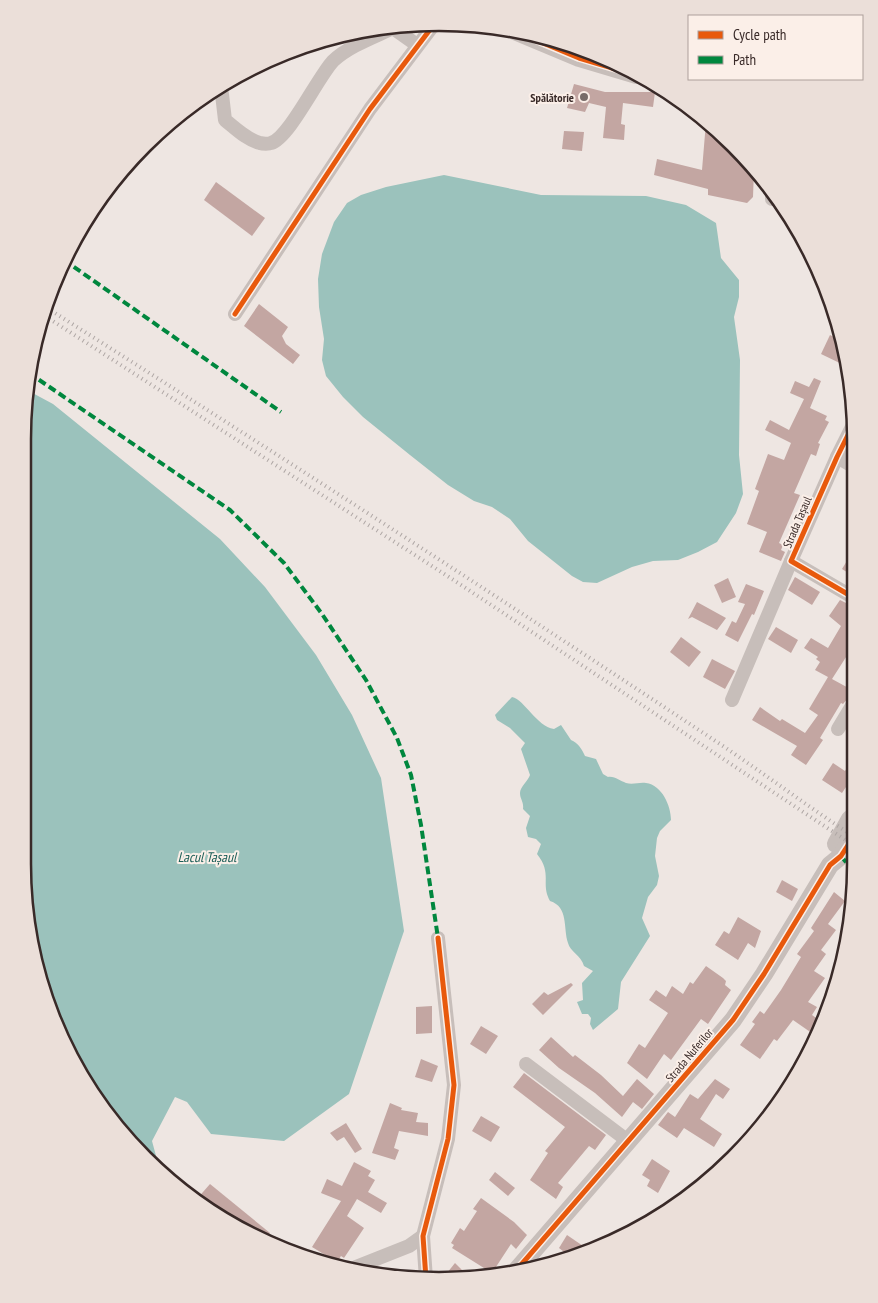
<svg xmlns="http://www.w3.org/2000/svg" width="878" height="1303" font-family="'PT Sans Narrow',sans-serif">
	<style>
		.water { fill: #9bc2bc }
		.building { fill: #c3a6a2 }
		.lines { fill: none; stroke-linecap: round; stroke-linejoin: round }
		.minor { stroke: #c7beba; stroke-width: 14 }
		.tertiary { stroke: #c7beba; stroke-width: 18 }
		.rail { stroke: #afa7a5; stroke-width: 4; stroke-dasharray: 1 4; stroke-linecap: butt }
		.quiet { stroke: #00873e; stroke-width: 4; stroke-dasharray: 8 4; stroke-linecap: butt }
		.cycleway-casing { stroke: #fbefe8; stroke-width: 8 }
		.cycleway { stroke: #e8590c; stroke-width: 5 }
		.poi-dot { fill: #786c69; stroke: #fbefe8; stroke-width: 2 }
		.labels { text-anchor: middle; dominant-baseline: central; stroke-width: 4; stroke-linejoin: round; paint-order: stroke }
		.poi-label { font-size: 12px; font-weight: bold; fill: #392a28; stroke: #fbefe8; text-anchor: end }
		.street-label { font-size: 12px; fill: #392a28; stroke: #fbefe8 }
		.water-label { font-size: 14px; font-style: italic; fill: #1a5d56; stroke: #fbefe8 }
		.rim { fill: none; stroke: #392a28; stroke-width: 2.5 }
	</style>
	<rect width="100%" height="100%" fill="#eee6e2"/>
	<g class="water">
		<polygon points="444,175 541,195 646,196 686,205 716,223 721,258 739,280 739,297 734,317 740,360 739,455 743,494 736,513 717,542 698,552 678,560 653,561 632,567 597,583 583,582 572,576 528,541 510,519 492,507 474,501 448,485 410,455 363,417 343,397 326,376 322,360 324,339 319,307 318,279 322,254 334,222 347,203 361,195 386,187"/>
		<polygon points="27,390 53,404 220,539 265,587 316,655 352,715 381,778 404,931 349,1094 284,1141 211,1134 187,1102 175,1097 152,1141 159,1167 93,1096 45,998 22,864 22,439"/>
		<path d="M 512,697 C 525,700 536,726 554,729 L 561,725 L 571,740 C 578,743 582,749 585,756 L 596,759 L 603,774 L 608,777 C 615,776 620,781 626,783 C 633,785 639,782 646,783 C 662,785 671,806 671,820 L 660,831 L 657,838 L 655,856 L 659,876 L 657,885 L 648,897 L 642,918 L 650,936 L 621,982 L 618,1009 L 593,1030 L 590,1024 L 591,1018 L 588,1014 L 582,1014 L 577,1002 L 583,1000 L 582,983 L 593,971 L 584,966 C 581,955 570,952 568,943 C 563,928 569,907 550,901 C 540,883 553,874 537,854 L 541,844 L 536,839 L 528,837 L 526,828 L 530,816 L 523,809 C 524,802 520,799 520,793 C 520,787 528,781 530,775 L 521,749 L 525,743 L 510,728 L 497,720 L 495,715 Z"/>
	</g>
	<g class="building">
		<polygon points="574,84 605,92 655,92 653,107 623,103 621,124 625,125 624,140 603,138 606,107 589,103 585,112 567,108"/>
		<polygon points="706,122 733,144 754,169 753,197 747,203 708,195 708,189 654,175 657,159 702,170"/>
		<polygon points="564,131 584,132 582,151 562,149"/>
		<polygon points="216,182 265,218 252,236 204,200"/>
		<polygon points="259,304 288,327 282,336 286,344 300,355 293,364 244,326"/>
		<polygon points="830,335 842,341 848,367 821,354"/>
		<polygon points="814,378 821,381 810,408 827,416 825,420 829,422 818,443 820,444 816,456 811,454 794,493 800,495 779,543 783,545 781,550 785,552 781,561 759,552 767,532 747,524 759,491 755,489 768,454 784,460 791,443 765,430 770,420 789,430 804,399 790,393 795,381 809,387"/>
		<polygon points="856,546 856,578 842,569"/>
		<polygon points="795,577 820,592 812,605 788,590"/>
		<polygon points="728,578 736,597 722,603 714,585"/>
		<polygon points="746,584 764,591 754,615 752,614 738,642 725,635 732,621 736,623 745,604 738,602"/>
		<polygon points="840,600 856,608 856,659 848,654 832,679 854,691 843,704 841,703 820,738 823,740 806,765 791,755 797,746 752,720 760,707 780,721 782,719 805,733 818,715 809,709 828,677 815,670 820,662 816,659 818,657 804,648 811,638 828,648 841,626 829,616"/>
		<polygon points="697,602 726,618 717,630 692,617 688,619"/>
		<polygon points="776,627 798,640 791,653 768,639"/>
		<polygon points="681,637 701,652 689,667 670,652"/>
		<polygon points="712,659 735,671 725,689 703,677"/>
		<polygon points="856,754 856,772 842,793 822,780 833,763 845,771"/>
		<polygon points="782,880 798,889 792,901 776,892"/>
		<polygon points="834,892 845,901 828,924 836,930 821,950 826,954 814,971 825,978 808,1002 817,1007 812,1015 822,1022 816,1036 793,1020 777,1041 774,1039 760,1059 740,1045 755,1024 752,1022 760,1011 764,1014 781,990 801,957 797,954 814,931 811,928"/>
		<polygon points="738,917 761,931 755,948 748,943 738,960 715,945 724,931 729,934"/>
		<polygon points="706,966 723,978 726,981 725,985 731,990 708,1024 701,1019 671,1060 664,1054 647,1079 627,1063 639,1044 645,1048 668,1013 649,1000 656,990 666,997 672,986 683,994 690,982 693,984"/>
		<polygon points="571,983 573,985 543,1015 532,1004 544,992 548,995"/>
		<polygon points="432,1006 432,1033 416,1034 416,1007"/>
		<polygon points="481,1026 498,1036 486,1054 470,1044"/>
		<polygon points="551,1037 573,1057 575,1055 601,1075 623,1096 637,1079 654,1094 642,1109 633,1102 622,1117 595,1093 559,1068 539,1050"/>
		<polygon points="421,1059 438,1066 432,1082 415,1077"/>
		<polygon points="524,1073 606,1135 595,1150 589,1146 558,1183 563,1187 556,1199 530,1180 548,1153 545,1151 565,1127 513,1087"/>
		<polygon points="715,1079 730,1089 723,1099 716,1094 700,1119 722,1134 714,1147 684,1128 677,1138 658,1125 668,1112 675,1117 690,1094 698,1099"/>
		<polygon points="390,1103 402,1108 401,1110 418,1113 416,1122 428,1123 428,1136 399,1131 394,1148 399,1150 395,1160 372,1153"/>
		<polygon points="481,1116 500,1127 491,1142 472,1131"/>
		<polygon points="346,1123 362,1149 355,1153 344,1137 337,1141 330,1133"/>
		<polygon points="652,1159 670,1171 658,1193 647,1186 650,1180 642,1175"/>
		<polygon points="354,1162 371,1171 368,1176 375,1180 368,1192 387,1203 381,1213 357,1199 347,1216 364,1228 344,1258 341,1256 337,1262 312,1247 341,1201 321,1193 327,1179 342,1186"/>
		<polygon points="495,1172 515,1188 508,1196 489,1180"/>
		<polygon points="210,1184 270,1233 264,1240 196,1200"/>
		<polygon points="481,1198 514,1222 527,1235 516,1249 511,1244 492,1273 452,1248 454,1245 451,1243 460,1228 464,1231 477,1211 473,1209"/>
		<polygon points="567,1235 586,1248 568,1255 559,1248"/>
		<polygon points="455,1263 468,1276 443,1278"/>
	</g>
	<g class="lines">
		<g class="minor">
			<path d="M 221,86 L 225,120 C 235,128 247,140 260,143 C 263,144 269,144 271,143 C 289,138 318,77 333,61 C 349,46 374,37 393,28 L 417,45"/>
			<polyline points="772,199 772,192"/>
			<polyline points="235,314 370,109 435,23"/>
			<polyline points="854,423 837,457 791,561 856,599"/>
			<polyline points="837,457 856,468"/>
			<polyline points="732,700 791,561"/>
			<polyline points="838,729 856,699"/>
			<polyline points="526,1064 628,1141"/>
			<polyline points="356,1267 409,1246 423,1236"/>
			<polyline points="426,1279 423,1236 448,1139 454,1085 438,938"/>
		</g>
		<g class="tertiary">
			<polyline points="512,30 579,58 636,75"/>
			<polyline points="836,844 850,819 856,815"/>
			<polyline points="514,1273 733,1020 764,974 830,865 841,856 856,833"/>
		</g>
		<g class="rail">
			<path d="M 47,308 C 273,451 497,596 720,744 C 766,775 810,808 856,838"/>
			<polyline points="45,316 452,579 856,847"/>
		</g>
		<g class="quiet">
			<polyline points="772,194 774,194"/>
			<polyline points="64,260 281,412"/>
			<polyline points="29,373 230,510 284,563 322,614 366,680 397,738 411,775 421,825 438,938"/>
			<polyline points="841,856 855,873"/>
		</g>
		<g class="cycleway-casing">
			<g id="cycleway">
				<polyline points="512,30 579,58 636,75"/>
				<polyline points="235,314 370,109 435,23"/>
				<polyline points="854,423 837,457 791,561 856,599"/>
				<polyline points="514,1273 733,1020 764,974 830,865 841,856 856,833"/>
				<polyline points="426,1279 423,1236 448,1139 454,1085 438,938"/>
			</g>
		</g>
		<use href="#cycleway" class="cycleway"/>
	</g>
	<circle class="poi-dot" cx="584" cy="97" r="5"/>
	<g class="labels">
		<g class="poi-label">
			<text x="574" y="97">Spălătorie</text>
		</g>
		<g class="street-label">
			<text transform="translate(797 522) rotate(-67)">Strada Tașaul</text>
			<text transform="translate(689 1055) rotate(-50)">Strada Nuferilor</text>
		</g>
		<g class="water-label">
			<text x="207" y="857">Lacul Tașaul</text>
		</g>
	</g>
	<path d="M0 0H878V1303H0ZM439 31H439A408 408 0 0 1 847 439V864A408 408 0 0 1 439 1272H439A408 408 0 0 1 31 864V439A408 408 0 0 1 439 31Z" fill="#ebdfd9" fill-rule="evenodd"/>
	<path class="rim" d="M439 31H439A408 408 0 0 1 847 439V864A408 408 0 0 1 439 1272H439A408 408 0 0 1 31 864V439A408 408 0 0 1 439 31Z"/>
	<rect x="688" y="15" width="175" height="65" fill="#fbefe8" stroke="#ada09b"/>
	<rect x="698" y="31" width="25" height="8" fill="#e8590c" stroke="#ada09b"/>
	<text x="733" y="40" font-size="15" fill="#392a28">Cycle path</text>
	<rect x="698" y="56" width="25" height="8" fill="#00873e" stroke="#ada09b"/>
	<text x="733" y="65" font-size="15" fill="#392a28">Path</text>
</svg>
